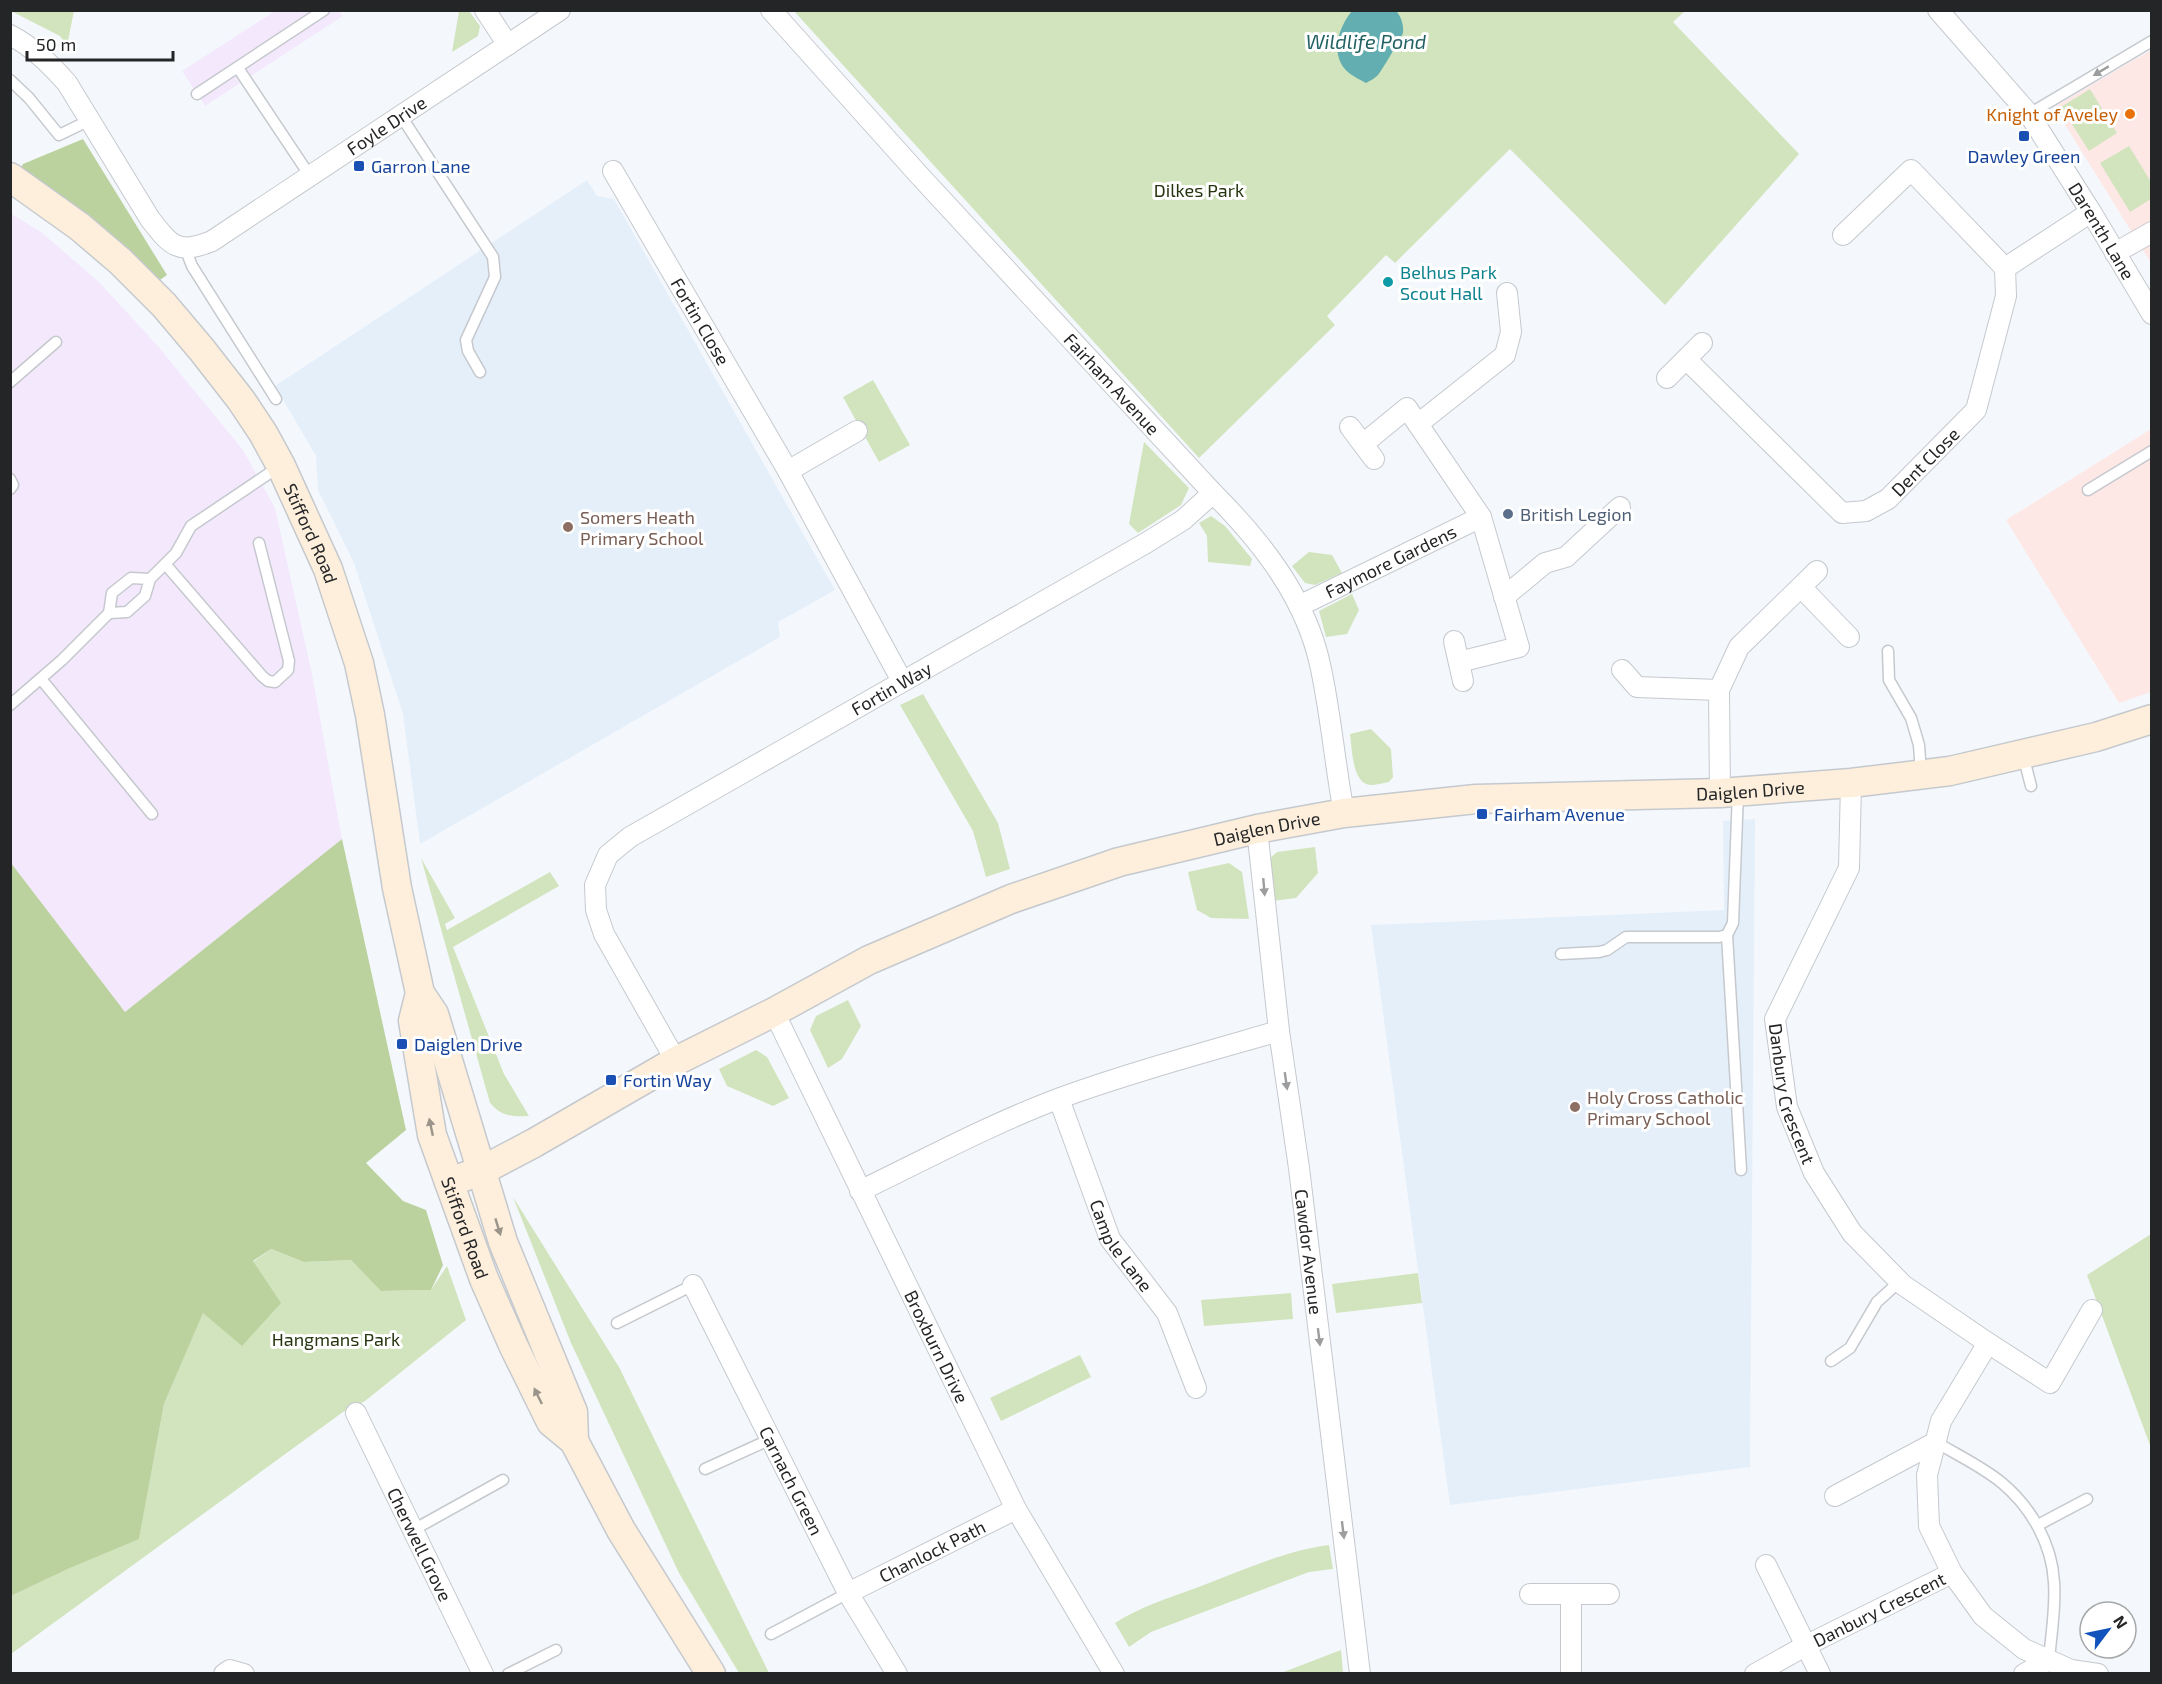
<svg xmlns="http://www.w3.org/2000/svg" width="2162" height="1684" font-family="'Exo 2',sans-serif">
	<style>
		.commercial { fill: #fee8e6 }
		.industrial { fill: #f4e8fd }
		.built { fill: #e5effa }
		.green { fill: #d2e4bd }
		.forest { fill: #bbd29e }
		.water { fill: #63aeb1 }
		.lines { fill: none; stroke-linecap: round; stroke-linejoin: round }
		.lane-casing { stroke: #c5c9ce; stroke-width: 13 }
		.street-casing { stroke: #c5c9ce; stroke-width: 22 }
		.secondary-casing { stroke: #c5c9ce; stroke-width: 31 }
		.lane { stroke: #fff; stroke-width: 10 }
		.street { stroke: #fff; stroke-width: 20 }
		.secondary { stroke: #fdefdb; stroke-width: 28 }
		.oneway { fill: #9c9d9e }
		.oneway2 { fill: #9b948a }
		.food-dot { fill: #e8710a; stroke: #fff; stroke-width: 2 }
		.transit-dot { fill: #1a4fb4; stroke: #fff; stroke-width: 2 }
		.culture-dot { fill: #0f9aa8; stroke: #fff; stroke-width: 2 }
		.service-dot { fill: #5c6f8a; stroke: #fff; stroke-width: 2 }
		.education-dot { fill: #8d6e63; stroke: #fff; stroke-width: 2 }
		.labels { text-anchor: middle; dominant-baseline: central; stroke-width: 6; stroke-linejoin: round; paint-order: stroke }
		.food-label { font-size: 18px; fill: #c56008; stroke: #fff; text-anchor: end }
		.street-label { font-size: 18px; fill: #242527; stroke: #fff }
		.transit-label { font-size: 18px; fill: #164399; stroke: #fff; text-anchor: start }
		.park-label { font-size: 18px; fill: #26350f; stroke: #fff }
		.culture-label { font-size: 18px; fill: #0d838f; stroke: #fff; text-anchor: start }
		.service-label { font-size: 18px; fill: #4e5e75; stroke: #fff; text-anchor: start }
		.education-label { font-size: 18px; fill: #785e54; stroke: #fff; text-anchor: start }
		.water-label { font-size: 20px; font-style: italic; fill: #236264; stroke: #fff }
	</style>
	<rect width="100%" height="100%" fill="#f4f8fd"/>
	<g class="commercial">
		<polygon points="2151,50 2151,263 2054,107"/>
		<polygon points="2151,429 2151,692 2119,703 2006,520"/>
	</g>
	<g class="industrial">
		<polygon points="275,11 339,11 343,16 205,106 182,71"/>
		<polygon points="10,213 41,232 98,281 157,345 243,450 275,508 312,674 342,839 125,1012 11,863"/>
	</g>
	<g class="built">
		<polygon points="587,180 597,196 614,199 835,590 778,622 780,637 420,844 403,714 354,563 318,490 316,456 275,386"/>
		<polygon points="1755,819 1750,1467 1450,1505 1371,925 1724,910 1723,821"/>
	</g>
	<g class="green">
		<polygon points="11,11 74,11 67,46 60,36"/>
		<polygon points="459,11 469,11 480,26 478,36 452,52"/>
		<polygon points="794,11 1685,11 1673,22 1799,154 1665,305 1510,149 1395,263 1386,255 1327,316 1335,325 1199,458"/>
		<polygon points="2090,89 2117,133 2089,151 2061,107"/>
		<polygon points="2129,146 2151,182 2151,199 2130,212 2100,163"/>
		<polygon points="873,380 910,445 879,462 843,397"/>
		<polygon points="1144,442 1189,488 1181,505 1138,533 1129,524"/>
		<polygon points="1211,516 1225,526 1252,559 1250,566 1208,562 1207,536 1199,523"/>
		<polygon points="1309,552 1332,555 1342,573 1315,585 1305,583 1292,566"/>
		<polygon points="1352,594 1359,610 1347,634 1326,637 1319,611"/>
		<polygon points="923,694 998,823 1010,869 986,877 973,831 900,705"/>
		<path d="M 1371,729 L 1391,749 L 1393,777 L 1389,782 C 1383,783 1376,785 1370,785 C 1352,784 1352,747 1350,734 Z"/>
		<polygon points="1315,847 1318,873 1296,898 1273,901 1267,861 1277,852"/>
		<path d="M 421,858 L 455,918 L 445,924 L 447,930 L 550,872 L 559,886 L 453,947 L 504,1074 L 529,1116 C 512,1117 501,1116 490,1103 Z"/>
		<polygon points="1229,863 1242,872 1249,919 1211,918 1197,910 1188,872"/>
		<polygon points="848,1000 861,1026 842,1059 828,1068 810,1030 816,1016"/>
		<polygon points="756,1050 767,1057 789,1098 773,1106 727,1086 719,1069"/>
		<polygon points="513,1197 619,1367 769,1673 739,1673 679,1573 571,1343"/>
		<polygon points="2151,1234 2151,1448 2087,1275"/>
		<polygon points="271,1249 304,1262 351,1260 382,1291 431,1290 447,1266 466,1320 365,1401 343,1412 11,1654 11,1596 70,1568 139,1538 164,1404 203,1312 253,1262"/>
		<polygon points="1418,1273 1422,1303 1336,1313 1332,1284"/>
		<polygon points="1291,1293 1293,1319 1204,1326 1201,1300"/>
		<polygon points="1080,1355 1091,1377 1001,1421 990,1398"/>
		<path d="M 1329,1545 L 1333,1569 L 1309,1572 L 1151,1632 L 1129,1647 L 1115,1623 C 1140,1607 1168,1598 1196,1588 C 1239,1572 1283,1551 1329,1545 Z"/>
		<polygon points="1341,1650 1343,1673 1281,1673"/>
	</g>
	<g class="forest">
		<polygon points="83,139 167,275 157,282 20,169 23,164"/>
		<polygon points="342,839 406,1130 366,1163 403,1201 426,1210 443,1265 431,1290 381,1291 351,1260 304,1262 271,1249 253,1261 281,1303 242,1346 203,1313 164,1404 139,1539 70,1568 11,1596 11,863 125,1012"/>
	</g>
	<path class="water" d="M 1352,11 L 1396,11 C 1401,16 1404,25 1403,33 C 1402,36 1381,72 1378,75 C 1375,78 1370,81 1366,83 C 1361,80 1354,77 1349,73 C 1329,56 1338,28 1352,11 Z"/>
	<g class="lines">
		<g class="lane-casing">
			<g id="lane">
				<polyline points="238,68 310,176"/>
				<polyline points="10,80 29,98 59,135 90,120"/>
				<polyline points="197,94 324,10"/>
				<polyline points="2029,114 2152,41"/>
				<polyline points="401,116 493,257 495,277 466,340 468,351 480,372"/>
				<polyline points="185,248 192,266 276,399"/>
				<polyline points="10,382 56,342"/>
				<polyline points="10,479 13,485 10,489"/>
				<polyline points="2088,490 2152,451"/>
				<polyline points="166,565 262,676 268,681 275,682 288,670 289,661 259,543"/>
				<polyline points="150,579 131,578 112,593 109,613 127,612 145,596 150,579 176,553 191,526 280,466"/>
				<polyline points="1888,651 1889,680 1911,718 1919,745 1921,773"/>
				<polyline points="41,679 152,814"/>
				<polyline points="10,705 62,660 109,613"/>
				<polyline points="2023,755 2031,786"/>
				<polyline points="1727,935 1741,1170"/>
				<polyline points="1561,954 1599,952 1607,950 1626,937 1719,937 1727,935 1733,923 1738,792"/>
				<polyline points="617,1323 693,1285"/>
				<polyline points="1831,1361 1850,1348 1877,1302 1899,1282"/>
				<path d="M 1936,1442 C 1957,1455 1983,1467 2002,1483 C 2031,1507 2052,1544 2054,1582 C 2056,1608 2051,1635 2049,1660"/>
				<polyline points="705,1469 771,1439"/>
				<polyline points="2038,1525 2087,1499"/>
				<polyline points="413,1530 503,1480"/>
				<polyline points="771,1634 848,1593"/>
				<polyline points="508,1674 556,1650"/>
			</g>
		</g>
		<g class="street-casing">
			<g id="street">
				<polyline points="485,10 508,45"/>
				<path id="s1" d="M 771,10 L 919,175 L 1213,493 C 1262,542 1307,599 1321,669 C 1331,716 1335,765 1344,813"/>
				<path id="s2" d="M 1938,10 L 2029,114 L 2091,212 L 2152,314"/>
				<path id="s3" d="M 10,35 C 33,47 50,64 67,83 L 150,219 C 171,246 178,255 212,241 L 560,10"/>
				<path id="s4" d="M 613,171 L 788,471 L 902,681"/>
				<polyline points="1843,235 1911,170 2005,268"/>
				<polyline points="2115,253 2152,232"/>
				<polyline points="2005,268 2091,212"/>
				<path id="s5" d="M 1686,359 L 1842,513 L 1866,511 L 1888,499 L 1976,410 L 2006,296 L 2005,268"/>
				<polyline points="1667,378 1702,343"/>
				<polyline points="1418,424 1505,355 1511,332 1507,293"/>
				<polyline points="1350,427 1374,459"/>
				<polyline points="1363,444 1407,408 1481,517"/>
				<polyline points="788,471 857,431"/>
				<polyline points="1801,587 1849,637"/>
				<polyline points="1504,597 1545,563 1566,557 1620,507"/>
				<path id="s6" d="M 1299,606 L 1481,517 L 1519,647 L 1459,662"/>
				<polyline points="1454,641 1463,681"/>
				<polyline points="1622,670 1637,687 1719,690 1720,793"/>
				<polyline points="1719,690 1739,647 1817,571"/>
				<path id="s7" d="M 1851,783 L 1849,868 L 1775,1019 L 1787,1107 L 1814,1173 L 1852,1233 L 1903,1285 L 1988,1343 L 1941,1421 L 1927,1475 L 1929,1526 L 1952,1573 L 1983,1616 L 2024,1649 L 2071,1670 L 2098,1674"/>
				<path id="s8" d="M 1257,829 L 1279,1031 L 1299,1168 L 1360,1674"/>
				<path id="s9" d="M 774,1012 L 1016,1509 L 1114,1674"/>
				<path id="s10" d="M 676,1061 L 604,934 L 596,910 L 595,885 L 608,855 L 630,837 L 1146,543 L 1183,520 L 1213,493"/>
				<path id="s11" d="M 1059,1099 L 1110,1239 L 1167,1313 L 1196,1388"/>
				<path d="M 860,1191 C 926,1159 991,1124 1060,1098 C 1132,1072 1206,1052 1279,1031"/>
				<path id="s12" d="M 693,1285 L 848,1593 L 897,1674"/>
				<polyline points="1988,1343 2050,1383 2092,1310"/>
				<path id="s13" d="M 356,1413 L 483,1674"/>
				<polyline points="1835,1496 1936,1442"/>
				<polyline points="1766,1565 1820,1674"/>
				<path id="s14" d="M 848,1593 L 1016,1509"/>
				<polyline points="1530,1594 1609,1594"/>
				<polyline points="224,1674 230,1670 244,1674"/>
				<polyline points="1571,1674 1571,1594"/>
				<path id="s15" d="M 1755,1674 L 1805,1646 L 1952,1573"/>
				<polyline points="2024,1674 2049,1660"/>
			</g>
		</g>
		<g class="secondary-casing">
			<g id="secondary">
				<path id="s16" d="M 10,177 L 80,227 L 121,262 L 164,305 L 202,350 L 241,400 L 263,433 L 281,466 L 328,569 L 359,663 L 370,715 L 397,888 L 420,993 L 434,1014 L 503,1242 L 573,1412 L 574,1441"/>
				<path id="s17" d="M 420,993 L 413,1021 L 432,1135 L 484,1279 L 514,1347 L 551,1422 L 574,1441 L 621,1530 L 711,1674"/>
				<path id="s18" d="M 449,1182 L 481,1171 L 534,1143 L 676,1061 L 774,1012 L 869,960 L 1011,899 L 1119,862 L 1257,829 L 1344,813 L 1476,799 L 1720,793 L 1851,783 L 1950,771 L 2096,737 L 2152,719"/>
			</g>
		</g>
		<use href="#lane" class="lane"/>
		<use href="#street" class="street"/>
		<use href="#secondary" class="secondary"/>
	</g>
	<defs><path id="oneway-solid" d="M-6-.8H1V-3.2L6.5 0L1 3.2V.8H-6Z" transform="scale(1.5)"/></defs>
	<g class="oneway">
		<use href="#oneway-solid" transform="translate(2101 71) rotate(149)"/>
		<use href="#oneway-solid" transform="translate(1264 887) rotate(85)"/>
		<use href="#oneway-solid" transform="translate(1286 1081) rotate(82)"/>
		<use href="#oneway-solid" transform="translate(1319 1337) rotate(83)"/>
		<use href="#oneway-solid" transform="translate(1343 1530) rotate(83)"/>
	</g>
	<g class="oneway2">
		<use href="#oneway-solid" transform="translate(431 1127) rotate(-102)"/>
		<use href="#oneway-solid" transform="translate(498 1227) rotate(73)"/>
		<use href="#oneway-solid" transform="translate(538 1396) rotate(-116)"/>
	</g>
	<circle class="food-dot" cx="2130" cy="114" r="6"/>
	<g class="transit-dot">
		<rect x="2018" y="130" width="12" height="12" rx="3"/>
		<rect x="353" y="160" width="12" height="12" rx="3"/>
		<rect x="1476" y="808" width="12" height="12" rx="3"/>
		<rect x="396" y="1038" width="12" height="12" rx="3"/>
		<rect x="605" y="1074" width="12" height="12" rx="3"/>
	</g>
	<circle class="culture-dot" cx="1388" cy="282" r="6"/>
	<circle class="service-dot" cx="1508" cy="514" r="6"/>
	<g class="education-dot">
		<circle cx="568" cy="527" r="6"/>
		<circle cx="1575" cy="1107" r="6"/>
	</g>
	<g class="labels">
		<g class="food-label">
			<text x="2118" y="114">Knight of Aveley</text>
		</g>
		<g class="street-label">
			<text stroke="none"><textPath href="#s3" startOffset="518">Foyle Drive</textPath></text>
			<text stroke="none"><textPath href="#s2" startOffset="276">Darenth Lane</textPath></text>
			<text stroke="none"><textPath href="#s4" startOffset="174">Fortin Close</textPath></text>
			<text stroke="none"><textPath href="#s1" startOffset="506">Fairham Avenue</textPath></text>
			<text stroke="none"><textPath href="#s5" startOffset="321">Dent Close</textPath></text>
			<text stroke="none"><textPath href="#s16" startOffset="474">Stifford Road</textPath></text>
			<text stroke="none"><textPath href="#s6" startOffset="102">Faymore Gardens</textPath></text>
			<text stroke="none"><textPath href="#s10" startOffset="558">Fortin Way</textPath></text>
			<text stroke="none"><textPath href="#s18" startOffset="1382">Daiglen Drive</textPath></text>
			<text stroke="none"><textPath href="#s18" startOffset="896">Daiglen Drive</textPath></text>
			<text stroke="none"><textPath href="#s7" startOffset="330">Danbury Crescent</textPath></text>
			<text stroke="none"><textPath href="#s17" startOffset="243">Stifford Road</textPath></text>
			<text stroke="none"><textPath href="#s11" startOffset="160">Cample Lane</textPath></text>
			<text stroke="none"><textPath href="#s8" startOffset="426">Cawdor Avenue</textPath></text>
			<text stroke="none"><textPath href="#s9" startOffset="372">Broxburn Drive</textPath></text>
			<text stroke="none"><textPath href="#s12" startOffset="219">Carnach Green</textPath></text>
			<text stroke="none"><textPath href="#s13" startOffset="146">Cherwell Grove</textPath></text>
			<text stroke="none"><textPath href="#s14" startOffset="94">Chanlock Path</textPath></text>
			<text stroke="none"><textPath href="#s15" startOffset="140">Danbury Crescent</textPath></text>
		</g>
		<g class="transit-label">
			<text x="2024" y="156" text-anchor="middle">Dawley Green</text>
			<text x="371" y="166">Garron Lane</text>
			<text x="1494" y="814">Fairham Avenue</text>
			<text x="414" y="1044">Daiglen Drive</text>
			<text x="623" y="1080">Fortin Way</text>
		</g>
		<g class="park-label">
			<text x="1199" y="190">Dilkes Park</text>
			<text x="336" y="1339">Hangmans Park</text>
		</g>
		<g class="culture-label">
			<text x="1400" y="272">Belhus Park<tspan x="1400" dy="21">Scout Hall</tspan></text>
		</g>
		<g class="service-label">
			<text x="1520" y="514">British Legion</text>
		</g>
		<g class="education-label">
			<text x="580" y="517">Somers Heath<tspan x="580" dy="21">Primary School</tspan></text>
			<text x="1587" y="1097">Holy Cross Catholic<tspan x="1587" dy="21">Primary School</tspan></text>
		</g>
		<g class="water-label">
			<text x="1366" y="41">Wildlife Pond</text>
		</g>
	</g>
	<rect width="2162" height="1684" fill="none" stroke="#242527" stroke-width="24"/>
	<g transform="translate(2108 1630) rotate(58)"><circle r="28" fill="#ffffff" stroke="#a7a8a9" stroke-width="1.5"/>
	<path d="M0-4.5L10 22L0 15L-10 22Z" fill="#1053bd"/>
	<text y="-9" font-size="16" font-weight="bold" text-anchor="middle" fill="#242527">N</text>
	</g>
	<path d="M27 51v9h146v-9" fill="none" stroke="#242527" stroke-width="3"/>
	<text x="36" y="51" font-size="18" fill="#242527" stroke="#ffffff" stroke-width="4.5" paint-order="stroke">50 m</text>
</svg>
